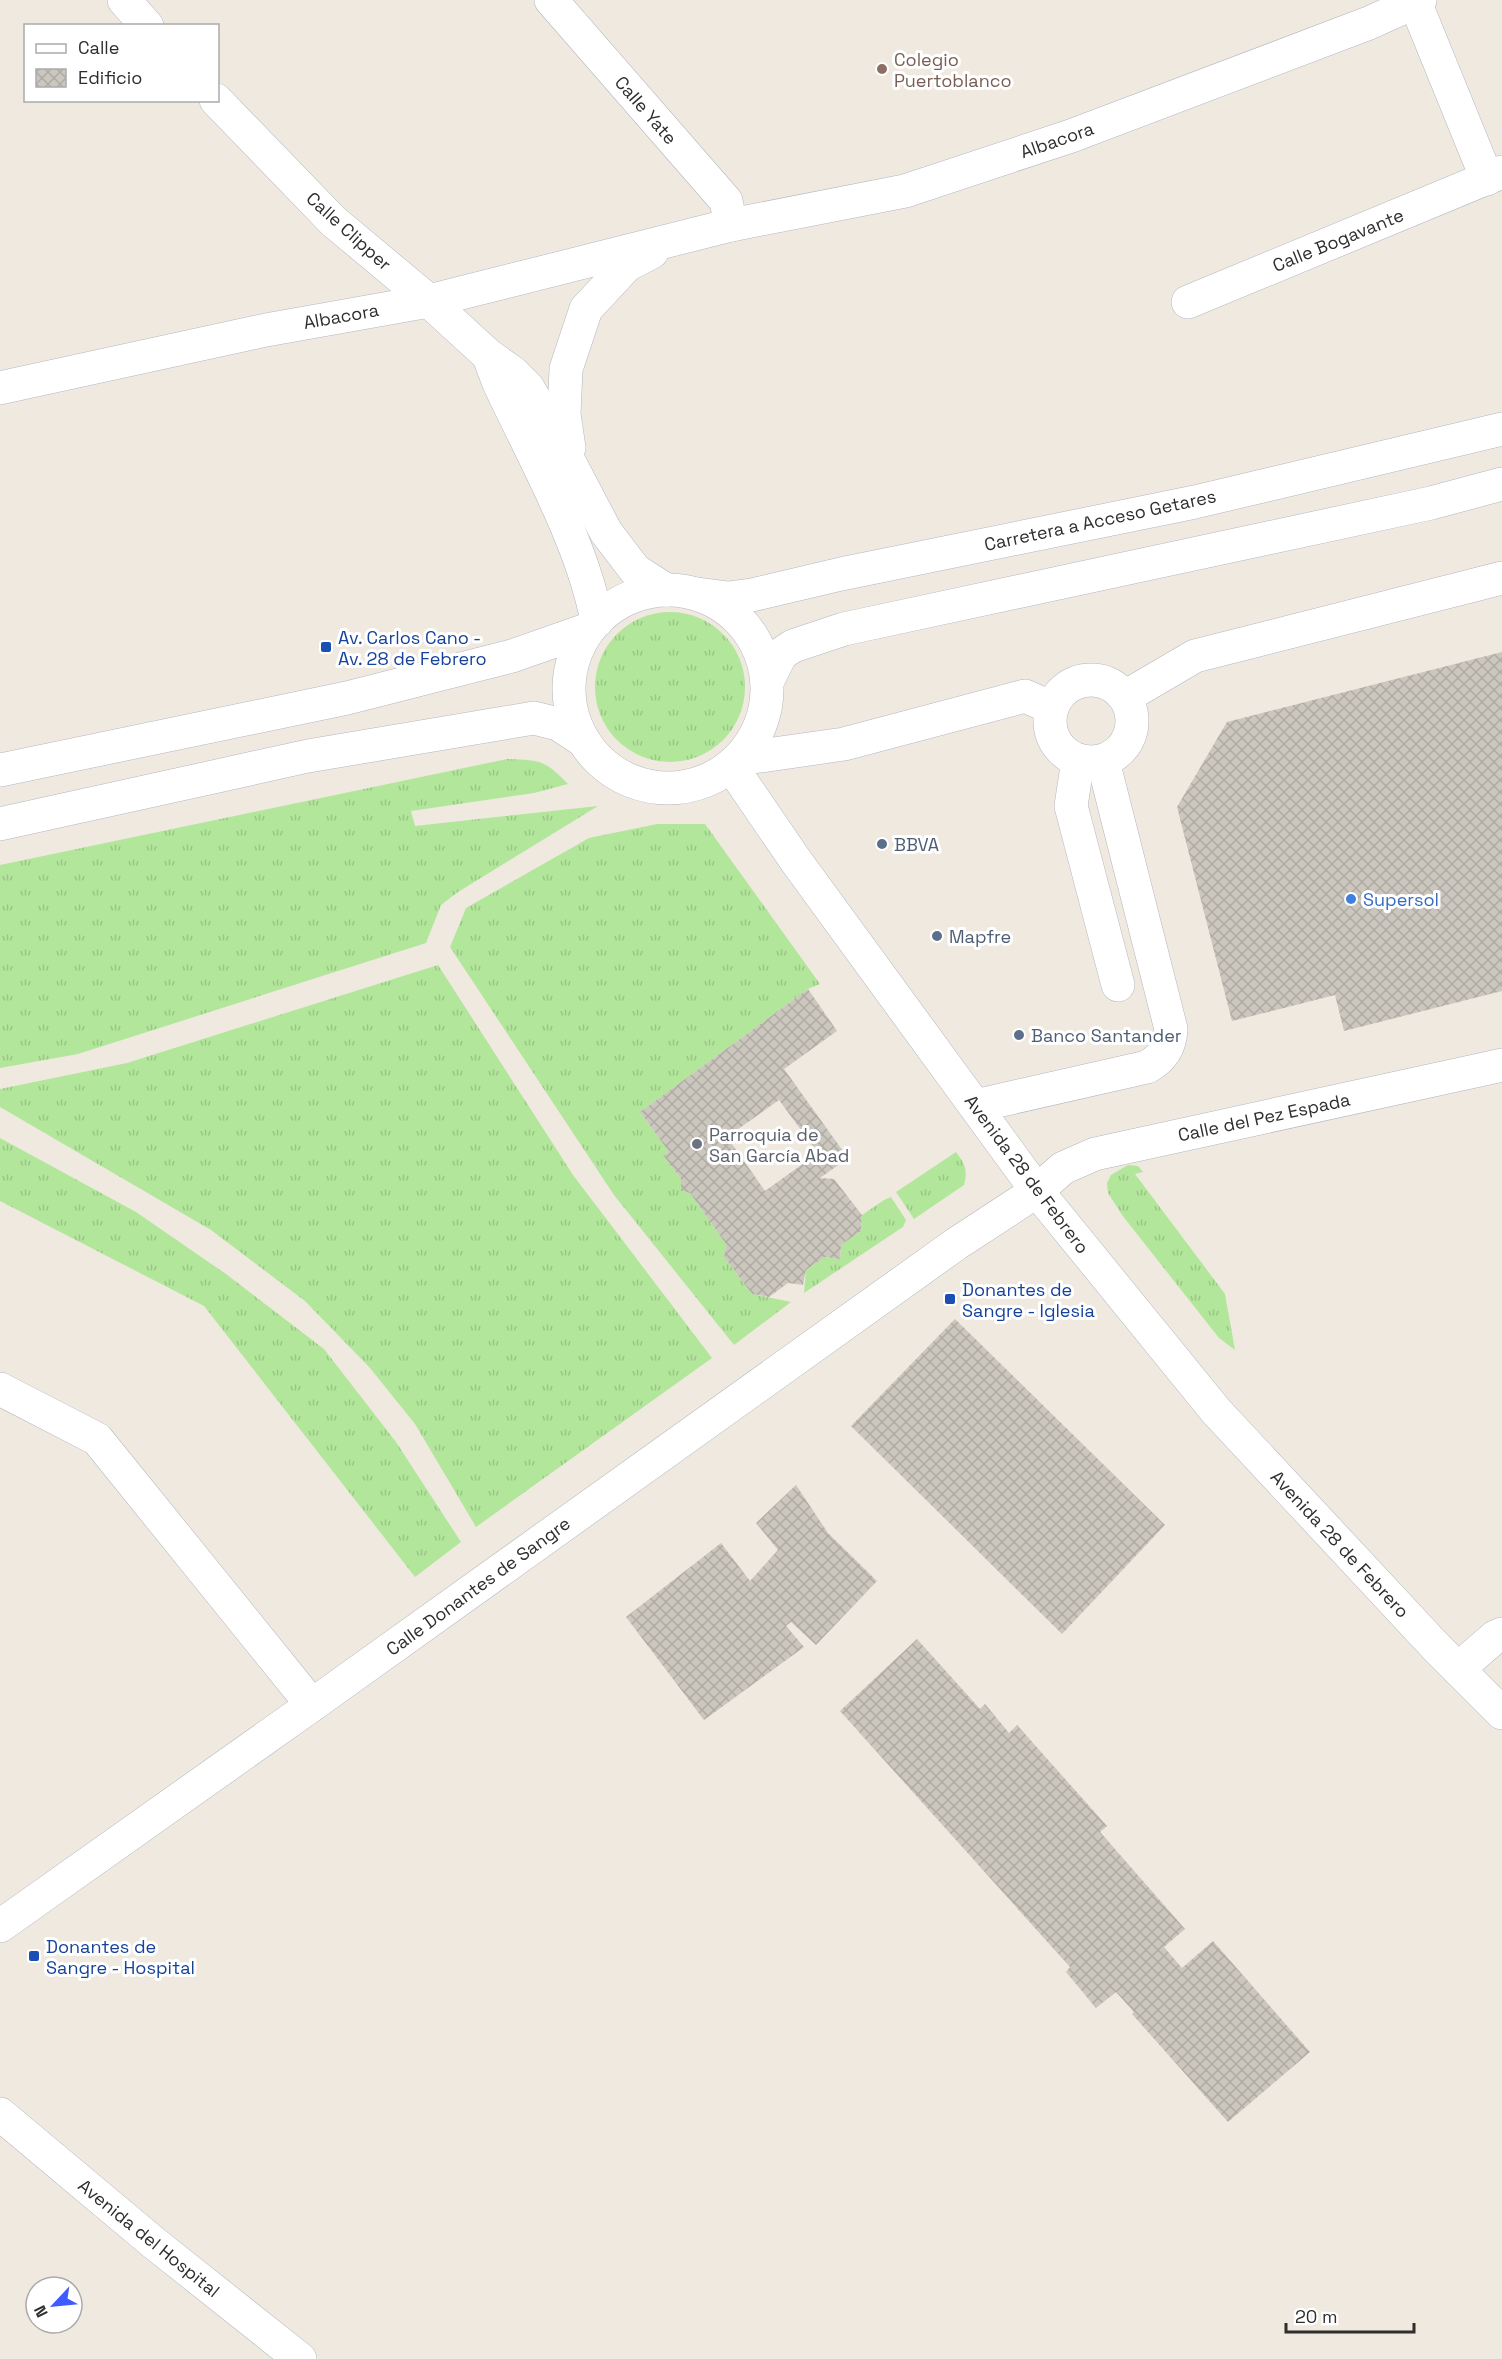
<svg xmlns="http://www.w3.org/2000/svg" width="1502" height="2359" font-family="'Space Grotesk',sans-serif">
	<style>
		.grass { fill: url(#grass-tufts) }
		.building { fill: url(#building-cross-hatch); fill-rule: evenodd }
		.lines { fill: none; stroke-linecap: round; stroke-linejoin: round }
		.minor-casing { stroke: #b4b6c1; stroke-width: 34 }
		.minor { stroke: #fff; stroke-width: 33 }
		.education-dot { fill: #8d6e63; stroke: #fff; stroke-width: 2 }
		.transit-dot { fill: #1a4fb4; stroke: #fff; stroke-width: 2 }
		.service-dot { fill: #5c6f8a; stroke: #fff; stroke-width: 2 }
		.shop-dot { fill: #3f7fe0; stroke: #fff; stroke-width: 2 }
		.worship-dot { fill: #6b7280; stroke: #fff; stroke-width: 2 }
		.labels { text-anchor: middle; dominant-baseline: central; stroke-width: 6; stroke-linejoin: round; paint-order: stroke }
		.education-label { font-size: 18px; fill: #785e54; stroke: #fff; text-anchor: start }
		.street-label { font-size: 18px; fill: #2e2e2e; stroke: #fff }
		.transit-label { font-size: 18px; fill: #164399; stroke: #fff; text-anchor: start }
		.service-label { font-size: 18px; fill: #4e5e75; stroke: #fff; text-anchor: start }
		.shop-label { font-size: 18px; fill: #366cbe; stroke: #fff; text-anchor: start }
		.worship-label { font-size: 18px; fill: #5b616d; stroke: #fff; text-anchor: start }
	</style>
	<defs>
		<pattern id="grass-tufts" width="24" height="20" patternUnits="userSpaceOnUse" patternTransform="scale(1.5)"><rect width="24" height="20" fill="#b2e79b"/><path d="M3 7l-1-3M5 7V3M7 7l1-3M15 17l-1-3M17 17v-4M19 17l1-3" fill="none" stroke="#99c686"/></pattern>
		<pattern id="building-cross-hatch" width="8" height="8" patternUnits="userSpaceOnUse" patternTransform="scale(1.5)"><rect width="8" height="8" fill="#cbc7be"/><path d="M0 0l8 8M0 8l8-8" fill="none" stroke="#afaba4"/></pattern>
	</defs>
	<rect width="100%" height="100%" fill="#efe9e0"/>
	<g class="grass">
		<circle cx="670" cy="687" r="75"/>
		<path d="M 507,759 C 540,760 545,760 568,784 L 534,793 L 411,811 L 415,826 L 598,806 L 458,892 L 441,905 L 426,943 L 78,1054 L 0,1068 L 0,865 Z"/>
		<polygon points="657,824 705,824 820,984 808,989 640,1112 669,1152 663,1155 681,1179 681,1191 690,1193 726,1244 724,1257 752,1294 791,1302 734,1345 614,1195 450,947 466,908 589,838"/>
		<polygon points="438,965 573,1175 712,1358 476,1527 415,1424 370,1368 305,1301 211,1230 0,1107 0,1089 127,1063"/>
		<polygon points="0,1138 136,1212 226,1274 324,1349 396,1442 461,1542 415,1577 204,1306 0,1201"/>
		<path d="M 956,1152 C 965,1164 968,1170 964,1185 L 914,1219 L 896,1192 Z"/>
		<polygon points="1128,1165 1138,1166 1143,1172 1135,1174 1225,1294 1235,1350 1219,1338 1122,1215 1108,1193 1107,1183 1111,1175"/>
		<polygon points="891,1197 906,1220 903,1227 804,1293 806,1270 825,1257 840,1259 841,1245 861,1231 862,1215 884,1200"/>
	</g>
	<g class="building">
		<polygon points="1502,652 1502,991 1344,1031 1335,995 1232,1021 1177,807 1227,722"/>
		<path d="M 808,989 L 837,1031 L 784,1069 L 848,1158 L 820,1178 L 834,1179 L 862,1215 L 861,1231 L 841,1245 L 840,1259 L 825,1257 L 806,1270 L 803,1285 L 788,1283 L 769,1297 L 752,1294 L 724,1257 L 726,1244 L 690,1193 L 681,1191 L 681,1179 L 663,1155 L 669,1152 L 640,1112 ZM 779,1100 L 818,1153 L 765,1191 L 727,1137 Z"/>
		<polygon points="955,1319 1165,1525 1062,1634 851,1426"/>
		<polygon points="796,1485 828,1533 877,1581 816,1645 791,1622 786,1626 804,1647 704,1720 626,1617 721,1543 750,1581 778,1550 756,1523"/>
		<polygon points="917,1639 980,1709 985,1704 1009,1733 1017,1725 1107,1826 1100,1832 1185,1929 1164,1947 1182,1968 1213,1941 1310,2052 1228,2122 1132,2014 1134,2012 1116,1992 1096,2008 1066,1972 1070,1967 840,1711"/>
	</g>
	<g class="lines">
		<g class="minor-casing">
			<g id="minor">
				<polyline points="124,0 147,26"/>
				<polyline points="551,0 726,201 731,225"/>
				<polyline points="1415,2 1487,179"/>
				<polyline points="216,100 333,221 429,301 488,355 512,372 528,388 550,425 606,532 635,570 666,590"/>
				<polyline points="1188,302 1502,172"/>
				<path d="M 489,357 L 498,381 C 532,455 582,541 597,621"/>
				<polyline points="0,388 266,330 429,301 731,225 905,191 1071,136 1369,23 1420,0"/>
				<polyline points="569,448 564,414 566,369 586,309 627,265 652,252"/>
				<circle cx="668" cy="689" r="99"/>
				<polyline points="697,594 728,598 752,595 841,574 1195,502 1502,429"/>
				<circle cx="1091" cy="721" r="41"/>
				<polyline points="767,682 781,654 793,646 844,629 1431,503 1502,484"/>
				<polyline points="1125,697 1195,656 1502,578"/>
				<polyline points="739,759 844,744 1025,696 1052,708"/>
				<polyline points="1078,760 1071,806 1118,985"/>
				<polyline points="731,766 796,861 1037,1191 1216,1411 1436,1647 1502,1713"/>
				<polyline points="0,770 347,698 512,656 589,629"/>
				<polyline points="0,824 308,756 534,718 558,724 584,741"/>
				<path d="M 975,1106 L 1147,1067 C 1163,1058 1170,1047 1171,1029 L 1103,761"/>
				<polyline points="0,1389 97,1439 312,1705"/>
				<polyline points="1458,1669 1495,1637 1502,1634"/>
				<polyline points="0,1926 312,1705 956,1244 1037,1191 1063,1168 1095,1154 1502,1065"/>
				<polyline points="0,2114 154,2243 300,2359"/>
			</g>
		</g>
		<use href="#minor" class="minor"/>
	</g>
	<circle class="education-dot" cx="882" cy="69" r="6"/>
	<g class="transit-dot">
		<rect x="320" y="641" width="12" height="12" rx="3"/>
		<rect x="944" y="1293" width="12" height="12" rx="3"/>
		<rect x="28" y="1950" width="12" height="12" rx="3"/>
	</g>
	<g class="service-dot">
		<circle cx="882" cy="844" r="6"/>
		<circle cx="937" cy="936" r="6"/>
		<circle cx="1019" cy="1035" r="6"/>
	</g>
	<circle class="shop-dot" cx="1351" cy="899" r="6"/>
	<circle class="worship-dot" cx="697" cy="1144" r="6"/>
	<g class="labels">
		<g class="education-label">
			<text x="894" y="59">Colegio<tspan x="894" dy="21">Puertoblanco</tspan></text>
		</g>
		<g class="street-label">
			<text transform="translate(646 110) rotate(49)">Calle Yate</text>
			<text transform="translate(1057 140) rotate(-19)">Albacora</text>
			<text transform="translate(349 231) rotate(42)">Calle Clipper</text>
			<text transform="translate(1338 240) rotate(-22)">Calle Bogavante</text>
			<text transform="translate(341 316) rotate(-10)">Albacora</text>
			<text transform="translate(1100 520) rotate(-12)">Carretera a Acceso Getares</text>
			<text transform="translate(1264 1117) rotate(-12)">Calle del Pez Espada</text>
			<text transform="translate(1027 1174) rotate(53)">Avenida 28 de Febrero</text>
			<text transform="translate(1340 1544) rotate(47)">Avenida 28 de Febrero</text>
			<text transform="translate(478 1586) rotate(-36)">Calle Donantes de Sangre</text>
			<text transform="translate(149 2238) rotate(39)">Avenida del Hospital</text>
		</g>
		<g class="transit-label">
			<text x="338" y="637">Av. Carlos Cano -<tspan x="338" dy="21">Av. 28 de Febrero</tspan></text>
			<text x="962" y="1289">Donantes de<tspan x="962" dy="21">Sangre - Iglesia</tspan></text>
			<text x="46" y="1946">Donantes de<tspan x="46" dy="21">Sangre - Hospital</tspan></text>
		</g>
		<g class="service-label">
			<text x="894" y="844">BBVA</text>
			<text x="949" y="936">Mapfre</text>
			<text x="1031" y="1035">Banco Santander</text>
		</g>
		<g class="shop-label">
			<text x="1363" y="899">Supersol</text>
		</g>
		<g class="worship-label">
			<text x="709" y="1134">Parroquia de<tspan x="709" dy="21">San García Abad</tspan></text>
		</g>
	</g>
	<rect x="24" y="24" width="195" height="78" fill="#ffffff" stroke="#ababab" stroke-width="1.5"/>
	<rect x="36" y="44" width="30" height="9" fill="#ffffff" stroke="#ababab" stroke-width="1.5"/>
	<text x="78" y="54" font-size="18" fill="#2e2e2e">Calle</text>
	<rect x="36" y="69" width="30" height="18" fill="url(#building-cross-hatch)" stroke="#ababab" stroke-width="1.5"/>
	<text x="78" y="84" font-size="18" fill="#2e2e2e">Edificio</text>
	<g transform="translate(54 2305) rotate(244)"><circle r="28" fill="#ffffff" stroke="#ababab" stroke-width="1.5"/>
	<path d="M0-4.5L10 22L0 15L-10 22Z" fill="#3d5bff"/>
	<text y="-9" font-size="16" font-weight="bold" text-anchor="middle" fill="#2e2e2e">N</text>
	</g>
	<path d="M1286 2323v9h128v-9" fill="none" stroke="#2e2e2e" stroke-width="3"/>
	<text x="1295" y="2323" font-size="18" fill="#2e2e2e" stroke="#ffffff" stroke-width="4.5" paint-order="stroke">20 m</text>
</svg>
